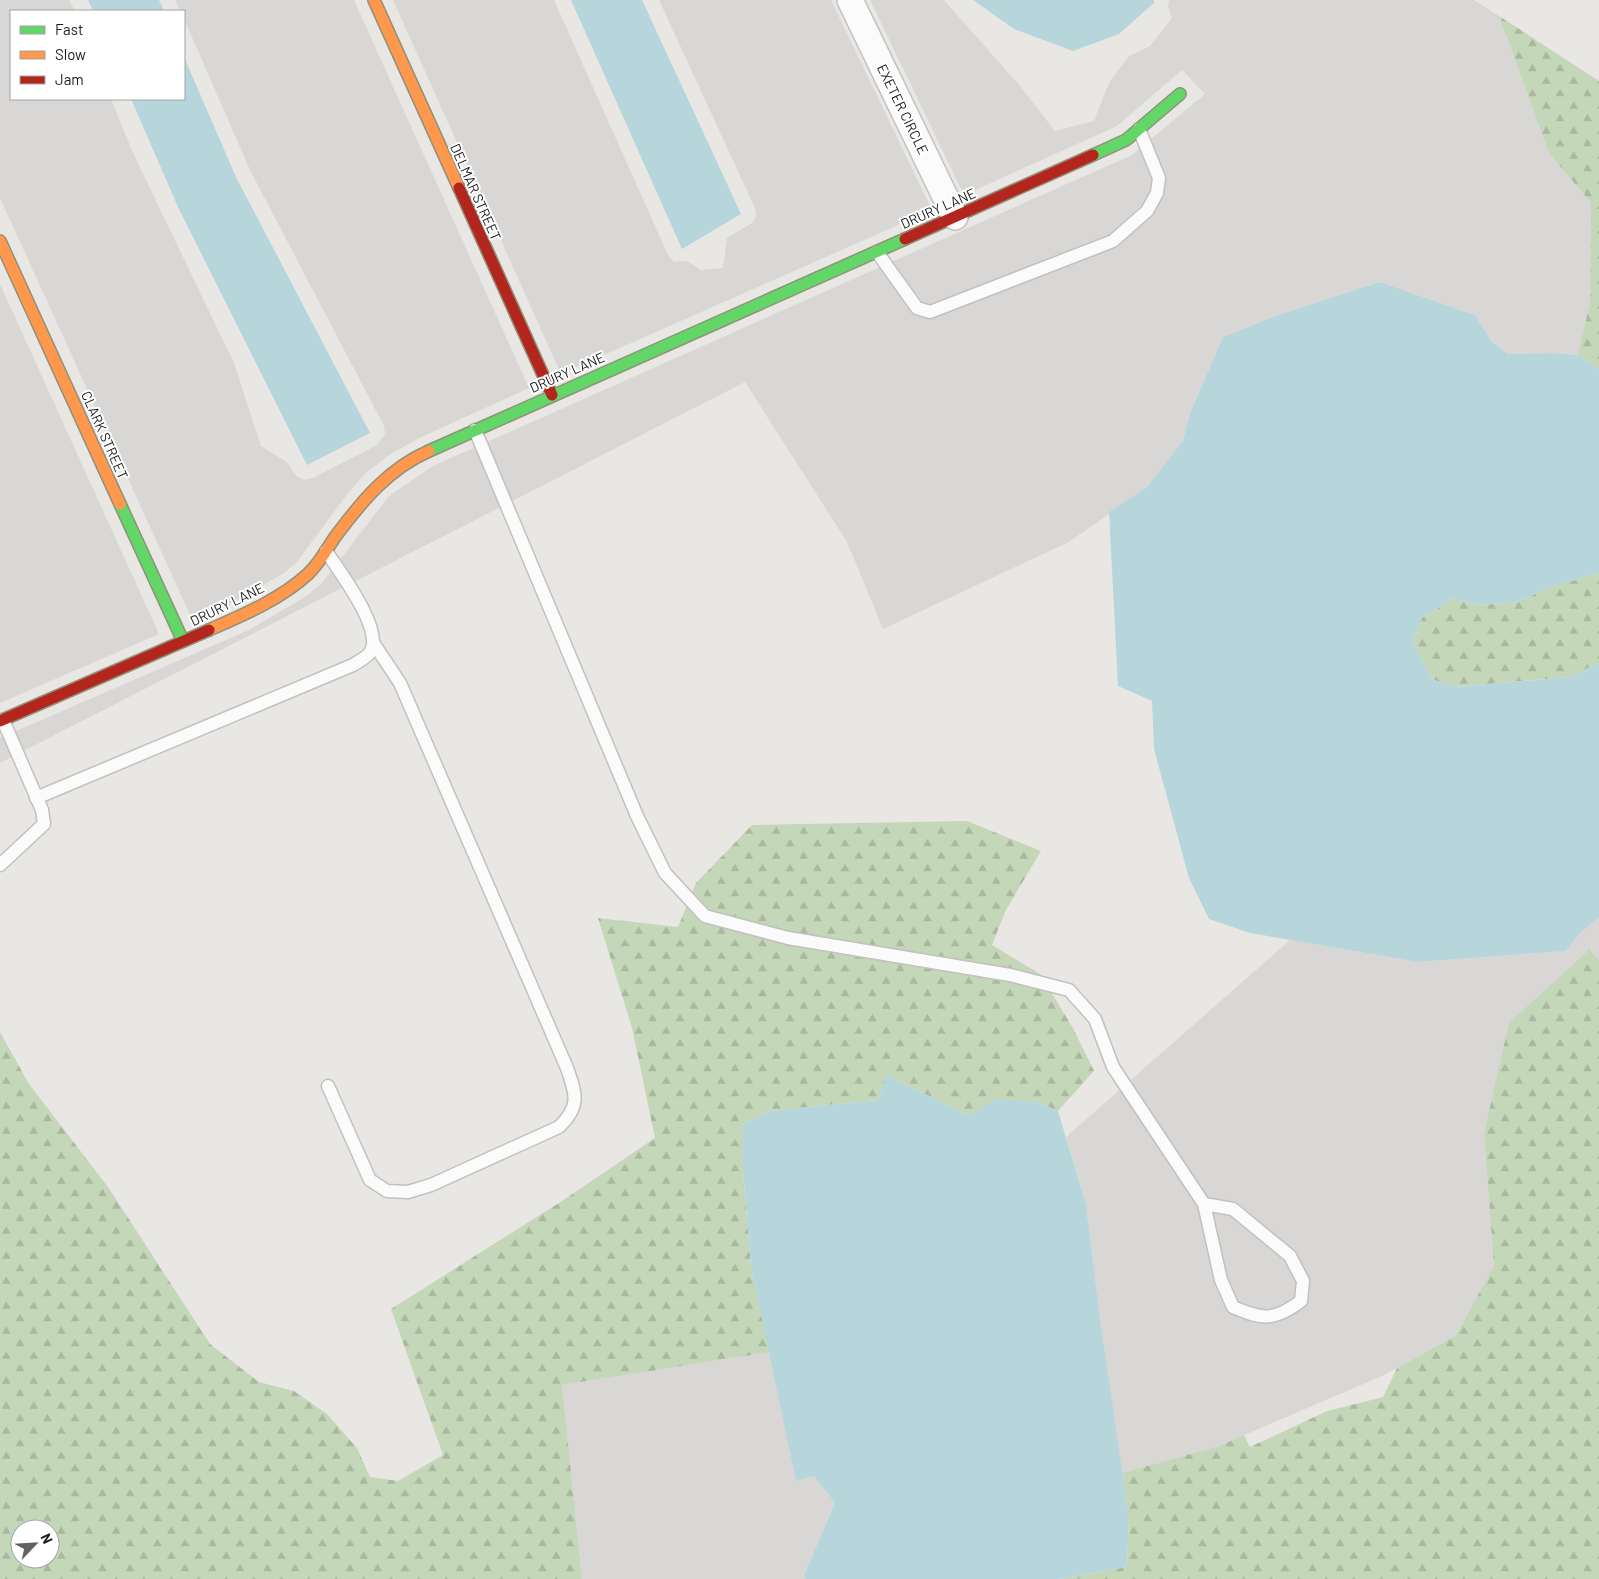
<svg xmlns="http://www.w3.org/2000/svg" width="1599" height="1579" font-family="Barlow,sans-serif">
	<style>
		.residential { fill: #d8d7d5 }
		.forest { fill: url(#forest-firs); fill-rule: evenodd }
		.water { fill: #b7d6dc }
		.lines { fill: none; stroke-linecap: round; stroke-linejoin: round }
		.lane-casing { stroke: #c2c1bf; stroke-width: 15 }
		.street-casing { stroke: #c2c1bf; stroke-width: 28 }
		.fast-casing { stroke: #90927c; stroke-width: 14 }
		.slow-casing { stroke: #90927c; stroke-width: 14 }
		.jam-casing { stroke: #90927c; stroke-width: 14 }
		.lane { stroke: #fcfbfb; stroke-width: 12 }
		.street { stroke: #fcfbfb; stroke-width: 25 }
		.fast { stroke: #63d668; stroke-width: 11 }
		.slow { stroke: #ff974d; stroke-width: 11 }
		.jam { stroke: #b3261e; stroke-width: 11 }
		.labels { text-anchor: middle; dominant-baseline: central; stroke-width: 4; stroke-linejoin: round; paint-order: stroke }
		.street-label { font-size: 14px; fill: #1b1b1b; stroke: #fff }
	</style>
	<defs>
		<pattern id="forest-firs" width="22" height="20" patternUnits="userSpaceOnUse" patternTransform="scale(1.25)"><rect width="22" height="20" fill="#c5d7b9"/><path d="M5 1l3.5 6h-7zM16 11l3.5 6h-7z" fill="#a9b89e"/></pattern>
	</defs>
	<rect width="100%" height="100%" fill="#e9e7e3"/>
	<g class="residential">
		<polygon points="0,0 69,0 75,11 11,11 11,99 111,99 133,153 234,363 261,446 288,463 296,476 304,480 313,478 377,445 385,434 384,426 250,170 184,19 184,11 180,11 175,0 354,0 529,388 419,438 389,455 366,473 348,493 297,562 284,573 235,601 192,619 0,198"/>
		<polygon points="393,0 554,0 668,255 674,262 687,261 701,270 723,268 727,238 752,223 756,216 755,208 659,0 831,0 932,210 561,374"/>
		<polygon points="870,0 944,0 1020,86 1055,131 1094,121 1110,81 1129,56 1150,46 1172,18 1168,7 1169,0 1474,0 1499,16 1549,153 1591,203 1590,302 1578,355 1552,353 1508,354 1492,342 1475,315 1380,282 1281,314 1223,337 1190,413 1183,441 1146,488 1069,542 883,629 847,542 745,382 0,763 0,738 249,630 305,597 322,583 389,496 433,466 1132,155 1205,94 1182,70 1117,126 964,195"/>
		<polygon points="0,284 159,634 0,703"/>
		<polygon points="1599,917 1599,960 1591,949 1484,1134 1494,1266 1456,1335 1382,1376 1219,1446 1122,1473 1100,1318 1086,1205 1066,1137 1290,940 1418,962 1566,951 1579,934"/>
		<polygon points="770,1352 796,1481 814,1476 835,1503 804,1575 805,1579 582,1579 562,1385"/>
	</g>
	<g class="forest">
		<polygon points="1499,16 1599,81 1599,369 1578,355 1590,302 1591,203 1549,153"/>
		<polygon points="1599,573 1599,663 1569,677 1454,687 1431,679 1413,642 1422,618 1452,599 1480,605 1518,602 1546,589"/>
		<path d="M 967,821 L 1041,851 L 1006,910 L 992,945 L 1040,974 L 1073,1028 L 1094,1071 L 1058,1111 L 1037,1102 L 970,1116 L 886,1075 L 878,1100 L 769,1111 L 743,1124 L 743,1171 L 751,1267 L 770,1352 L 562,1385 L 582,1579 L 0,1579 L 0,1032 L 29,1084 L 108,1187 L 210,1344 L 259,1382 L 294,1391 L 327,1414 L 357,1448 L 370,1477 L 398,1481 L 443,1455 L 391,1309 L 562,1201 L 655,1138 L 632,1028 L 598,918 L 678,927 L 696,883 L 752,825 ZM 20,1529 L 50,1529 L 50,1559 L 20,1559 Z"/>
		<polygon points="1590,949 1599,960 1599,1579 1058,1579 1127,1567 1129,1518 1122,1473 1219,1446 1244,1435 1250,1447 1327,1411 1383,1397 1397,1368 1456,1335 1494,1266 1484,1134 1509,1023"/>
	</g>
	<g class="water">
		<polygon points="88,0 159,0 164,11 93,11"/>
		<polygon points="571,0 642,0 741,214 682,249"/>
		<polygon points="973,0 1154,0 1154,3 1119,34 1073,51 1014,29"/>
		<polygon points="184,57 236,177 370,433 307,465 178,207 131,99 184,99"/>
		<polygon points="1380,282 1475,315 1492,342 1508,354 1552,353 1578,355 1599,369 1599,573 1546,589 1518,602 1480,605 1452,599 1422,618 1413,642 1431,679 1455,687 1569,677 1599,663 1599,917 1579,934 1566,951 1418,962 1250,933 1209,919 1189,878 1154,749 1152,701 1118,686 1109,512 1146,488 1183,441 1190,413 1223,337 1281,314"/>
		<polygon points="886,1075 970,1116 995,1099 1037,1102 1058,1111 1086,1205 1100,1318 1129,1518 1127,1567 1058,1579 805,1579 804,1575 835,1503 814,1476 796,1481 751,1267 743,1171 743,1124 769,1111 878,1100"/>
	</g>
	<g class="lines">
		<g class="lane-casing">
			<g id="lane">
				<polyline points="877,252 917,308 930,312 1113,241 1147,211 1157,193 1159,178 1139,129"/>
				<path d="M 475,430 L 637,816 L 665,873 L 705,916 L 788,938 L 1010,975 L 1069,990 L 1095,1019 L 1113,1067 L 1204,1204 L 1233,1209 L 1290,1256 L 1303,1281 L 1301,1301 C 1274,1321 1263,1320 1233,1307 L 1221,1280 L 1204,1204"/>
				<path d="M 36,798 L 353,665 C 359,661 368,657 371,651 C 383,628 339,571 326,551"/>
				<polyline points="0,865 44,824 42,810 3,720"/>
				<path d="M 328,1086 L 370,1180 L 387,1191 L 408,1192 L 431,1185 L 559,1127 C 581,1106 576,1094 567,1068 L 400,683 L 374,644"/>
			</g>
		</g>
		<g class="street-casing">
			<polyline id="street" points="850,0 955,217"/>
		</g>
		<g class="fast-casing">
			<g id="fast">
				<polyline points="1093,155 1126,140 1180,94"/>
				<polyline points="429,451 905,239"/>
				<polyline points="120,504 183,641"/>
			</g>
		</g>
		<g class="slow-casing">
			<g id="slow">
				<polyline points="374,0 459,188"/>
				<polyline points="0,241 120,504"/>
				<path d="M 209,630 C 243,615 281,599 308,574 C 319,564 327,549 335,537 C 362,501 388,469 429,451"/>
			</g>
		</g>
		<g class="jam-casing">
			<g id="jam">
				<polyline points="459,188 552,395"/>
				<polyline points="905,239 1093,155"/>
				<polyline points="0,721 209,630"/>
			</g>
		</g>
		<use href="#lane" class="lane"/>
		<use href="#street" class="street"/>
		<use href="#fast" class="fast"/>
		<use href="#slow" class="slow"/>
		<use href="#jam" class="jam"/>
	</g>
	<g class="labels">
		<g class="street-label">
			<text transform="translate(903 109) rotate(64)">EXETER CIRCLE</text>
			<text transform="translate(476 192) rotate(66)">DELMAR STREET</text>
			<text transform="translate(938 208) rotate(-24)">DRURY LANE</text>
			<text transform="translate(567 372) rotate(-24)">DRURY LANE</text>
			<text transform="translate(105 435) rotate(66)">CLARK STREET</text>
			<text transform="translate(227 604) rotate(-26)">DRURY LANE</text>
		</g>
	</g>
	<rect x="10" y="10" width="175" height="90" fill="#ffffff" stroke="#a4a4a4"/>
	<rect x="20" y="26" width="25" height="8" fill="#63d668" stroke="#a4a4a4"/>
	<text x="55" y="35" font-size="15" fill="#1b1b1b">Fast</text>
	<rect x="20" y="51" width="25" height="8" fill="#ff974d" stroke="#a4a4a4"/>
	<text x="55" y="60" font-size="15" fill="#1b1b1b">Slow</text>
	<rect x="20" y="76" width="25" height="8" fill="#b3261e" stroke="#a4a4a4"/>
	<text x="55" y="85" font-size="15" fill="#1b1b1b">Jam</text>
	<g transform="translate(35 1544) rotate(65)"><circle r="24" fill="#ffffff" stroke="#a4a4a4"/>
	<path d="M0-4L9 19L0 12L-9 19Z" fill="#636261"/>
	<text y="-8" font-size="14" font-weight="bold" text-anchor="middle" fill="#1b1b1b">N</text>
	</g>
</svg>
